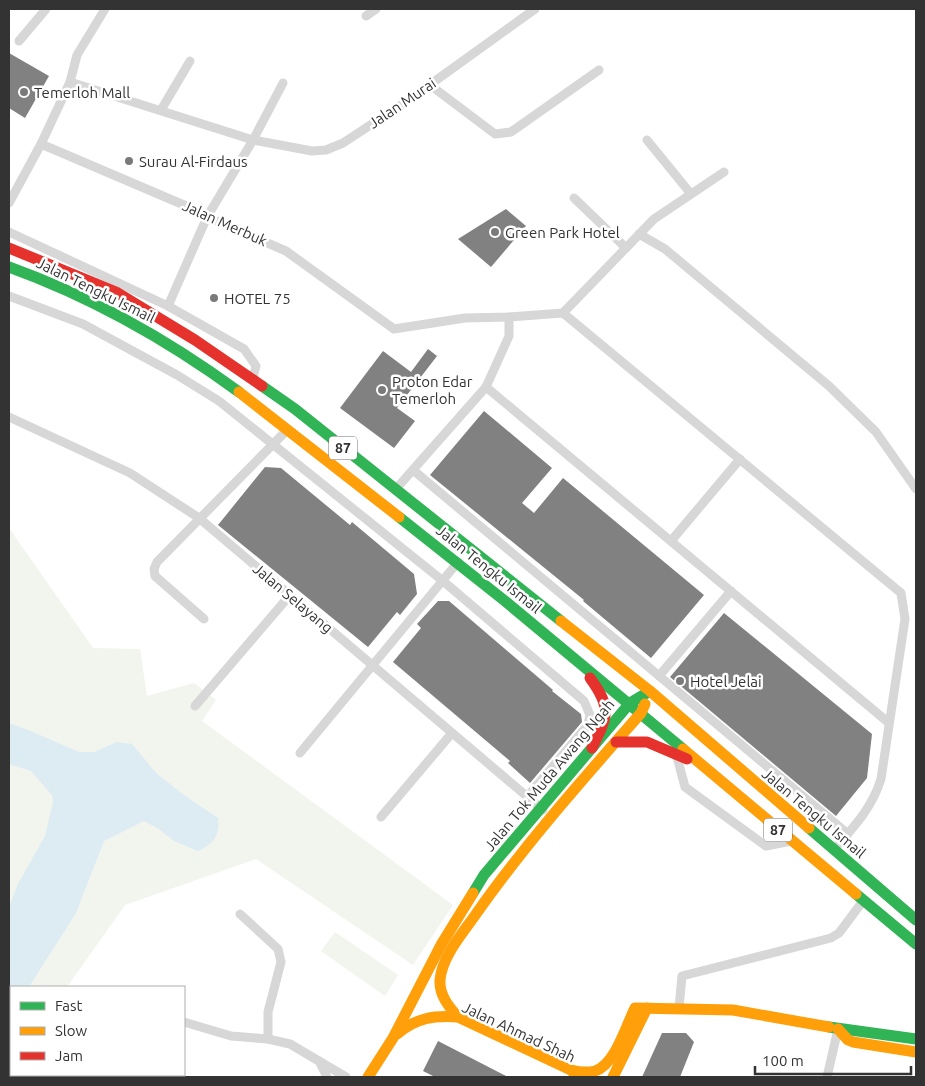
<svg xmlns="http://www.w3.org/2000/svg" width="925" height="1086" font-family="Ubuntu,sans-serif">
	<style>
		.green { fill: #f1f5ed }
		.water { fill: #ddebf3 }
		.building { fill: #818181 }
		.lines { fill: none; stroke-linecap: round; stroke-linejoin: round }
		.street { stroke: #d7d7d7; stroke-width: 9 }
		.fast { stroke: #30b455; stroke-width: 11 }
		.slow { stroke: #ff9f0a; stroke-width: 11 }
		.jam { stroke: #e5322d; stroke-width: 11 }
		.poi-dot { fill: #7a7a7a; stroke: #fff; stroke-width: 2 }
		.labels { text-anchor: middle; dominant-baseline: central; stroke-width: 5; stroke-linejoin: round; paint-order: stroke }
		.shield { fill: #fff; stroke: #707070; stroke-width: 1 }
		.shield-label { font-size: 14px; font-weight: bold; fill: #333 }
		.poi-label { font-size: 15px; fill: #333; stroke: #fff; text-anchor: start }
		.street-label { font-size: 15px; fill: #333; stroke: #fff }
	</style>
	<rect width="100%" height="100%" fill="#fff"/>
	<g class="green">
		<polygon points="9,528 93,648 140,649 147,696 194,683 216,700 202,721 453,905 413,965 256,859 125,905 67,987 11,987 11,1065 9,1069"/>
		<polygon points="335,932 398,975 385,996 321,951"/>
	</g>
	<path class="water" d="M 9,723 L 33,732 L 79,752 L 94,752 L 117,742 L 132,744 L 156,773 L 185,796 L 218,818 C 220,835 214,844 198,851 L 174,841 L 159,829 L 144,821 L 104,841 L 76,913 L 30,985 L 28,987 L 11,987 L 11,1003 L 9,1005 L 9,907 L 18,884 L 45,836 L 53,802 L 52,795 L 31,771 L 9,764 Z"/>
	<g class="building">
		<polygon points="9,53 49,76 25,118 9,108"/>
		<polygon points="506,209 526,226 491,267 458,239"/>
		<polygon points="428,349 437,356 397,408 415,421 394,448 340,408 383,351 411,372"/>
		<polygon points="484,411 552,468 522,503 534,513 563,478 704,595 651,658 583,601 584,600 430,475"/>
		<polygon points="265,467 281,468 350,525 352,522 414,574 417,594 400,615 397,612 368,647 218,525"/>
		<polygon points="438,601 449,601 553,690 552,691 581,714 582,722 530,783 508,763 510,761 393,662 421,628 417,624"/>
		<polygon points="724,613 872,734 867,778 836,816 670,677"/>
		<polygon points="662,1033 686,1033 694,1042 680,1077 642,1077"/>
		<polygon points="438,1041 508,1077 435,1077 423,1071"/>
	</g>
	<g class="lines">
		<g class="street">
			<polyline points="366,16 376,9"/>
			<polyline points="19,41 46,9"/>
			<polyline points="70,82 253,140 312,151 326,150 343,143 410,99 535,9"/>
			<polyline points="430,85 495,134 511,132 599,70"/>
			<polyline points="161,110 190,61"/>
			<polyline points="647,140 691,194"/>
			<path d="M 41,144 L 191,208 L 207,217 L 286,251 L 394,329 L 465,318 L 509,317 L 563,313 L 901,593 L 905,619 L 881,779 C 872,808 854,827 834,849"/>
			<polyline points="574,198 626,248"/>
			<polyline points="9,203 41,144 70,82 77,55 105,9"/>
			<polyline points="9,232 168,306 244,349 256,366 253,378"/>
			<polyline points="639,234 665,249 829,386 876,432 916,489"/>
			<polyline points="9,296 83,324 177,375 219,401 443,581 584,701 590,715 588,725 527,797"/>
			<polyline points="168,306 207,217 253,140 283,83"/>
			<polyline points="563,313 654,219 724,172"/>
			<polyline points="486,387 889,723"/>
			<polyline points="9,417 130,473 199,518 543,810"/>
			<polyline points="413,470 848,834"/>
			<polyline points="395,490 486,387 509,336 509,317"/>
			<polyline points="671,541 740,459"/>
			<polyline points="204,619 155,576 154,569 157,562 287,430"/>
			<polyline points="659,676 731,591"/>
			<polyline points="195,706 290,595"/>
			<polyline points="300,753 458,562"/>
			<polyline points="676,753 685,787 766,846 791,841"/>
			<polyline points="381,817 452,733"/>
			<polyline points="240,914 278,949 281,962 268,1012 268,1039"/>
			<polyline points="679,1008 682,976 831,938 839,933 863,901"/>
			<polyline points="184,1022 231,1036 268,1039 290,1044 346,1077"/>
			<polyline points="319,1061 327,1077"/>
			<polyline points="82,1077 85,1075"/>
			<polyline points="827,1077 838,1029"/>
		</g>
		<g class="fast">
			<path d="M 9,267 C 92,297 168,340 239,392"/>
			<polyline points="262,386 295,409 561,621"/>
			<polyline points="399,517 505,601 683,749"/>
			<polyline points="809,828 916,920"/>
			<polyline points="473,893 484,875 630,703 650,691"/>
			<polyline points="856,894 916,944"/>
			<polyline points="829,1027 916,1039"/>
		</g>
		<g class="slow">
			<polyline points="239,392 399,517"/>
			<polyline points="561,621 650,691 809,828"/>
			<polyline points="683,749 856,894"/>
			<path d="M 458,1017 C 449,1007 439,995 440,980 C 442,956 463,933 476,914 C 526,843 584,778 641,713 L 645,704"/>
			<polyline points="838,1029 848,1040 853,1042 916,1052"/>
			<path d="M 397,1034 C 416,1018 434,1015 458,1017 L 571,1070 L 576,1075"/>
			<path d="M 571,1070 C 579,1072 587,1073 595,1071 C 615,1065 626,1026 635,1008 L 733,1010 L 829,1027"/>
			<polyline points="368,1077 393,1038 441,945 473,893"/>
			<polyline points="613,1077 647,1008"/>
		</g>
		<g class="jam">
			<polyline points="9,248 116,292 195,340 262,386"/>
			<path d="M 590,678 C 612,708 608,716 592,748"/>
			<polyline points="616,742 647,742 687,759"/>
		</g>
	</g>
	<g class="poi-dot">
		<circle cx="24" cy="92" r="5"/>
		<circle cx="129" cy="161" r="5"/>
		<circle cx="495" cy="232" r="5"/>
		<circle cx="214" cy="298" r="5"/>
		<circle cx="382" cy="390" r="5"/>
		<circle cx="680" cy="681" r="5"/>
	</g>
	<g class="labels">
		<g class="shield">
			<rect x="329" y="436.5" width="28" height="23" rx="4"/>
			<rect x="764" y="818.5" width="28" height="23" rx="4"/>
		</g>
		<g class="shield-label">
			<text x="343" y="448">87</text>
			<text x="778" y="830">87</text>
		</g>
		<g class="poi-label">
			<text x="34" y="92">Temerloh Mall</text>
			<text x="139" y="161">Surau Al-Firdaus</text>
			<text x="505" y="232">Green Park Hotel</text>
			<text x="224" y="298">HOTEL 75</text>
			<text x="392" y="381">Proton Edar<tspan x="392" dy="17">Temerloh</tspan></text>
			<text x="690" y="681">Hotel Jelai</text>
		</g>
		<g class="street-label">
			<text transform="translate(402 103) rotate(-34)">Jalan Murai</text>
			<text transform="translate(225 223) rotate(24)">Jalan Merbuk</text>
			<text transform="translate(96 290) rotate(26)">Jalan Tengku Ismail</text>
			<text transform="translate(489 569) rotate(39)">Jalan Tengku Ismail</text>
			<text transform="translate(293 598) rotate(40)">Jalan Selayang</text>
			<text transform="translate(549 775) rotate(-50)">Jalan Tok Muda Awang Ngah</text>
			<text transform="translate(814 813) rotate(40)">Jalan Tengku Ismail</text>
			<text transform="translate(519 1032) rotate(25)">Jalan Ahmad Shah</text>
		</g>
	</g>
	<rect width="925" height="1086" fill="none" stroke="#333333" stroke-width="20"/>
	<rect x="10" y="986" width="175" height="90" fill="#ffffff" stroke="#adadad"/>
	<rect x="20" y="1002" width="25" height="8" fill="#30b455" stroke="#adadad"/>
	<text x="55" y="1011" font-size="15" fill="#333333">Fast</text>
	<rect x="20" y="1027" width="25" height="8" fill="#ff9f0a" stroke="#adadad"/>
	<text x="55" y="1036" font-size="15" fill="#333333">Slow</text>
	<rect x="20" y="1052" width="25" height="8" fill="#e5322d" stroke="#adadad"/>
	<text x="55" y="1061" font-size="15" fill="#333333">Jam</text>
	<path d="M755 1066v8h156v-8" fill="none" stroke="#333333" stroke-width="2.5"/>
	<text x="762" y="1066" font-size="15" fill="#333333" stroke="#ffffff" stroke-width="4" paint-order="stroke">100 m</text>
</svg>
